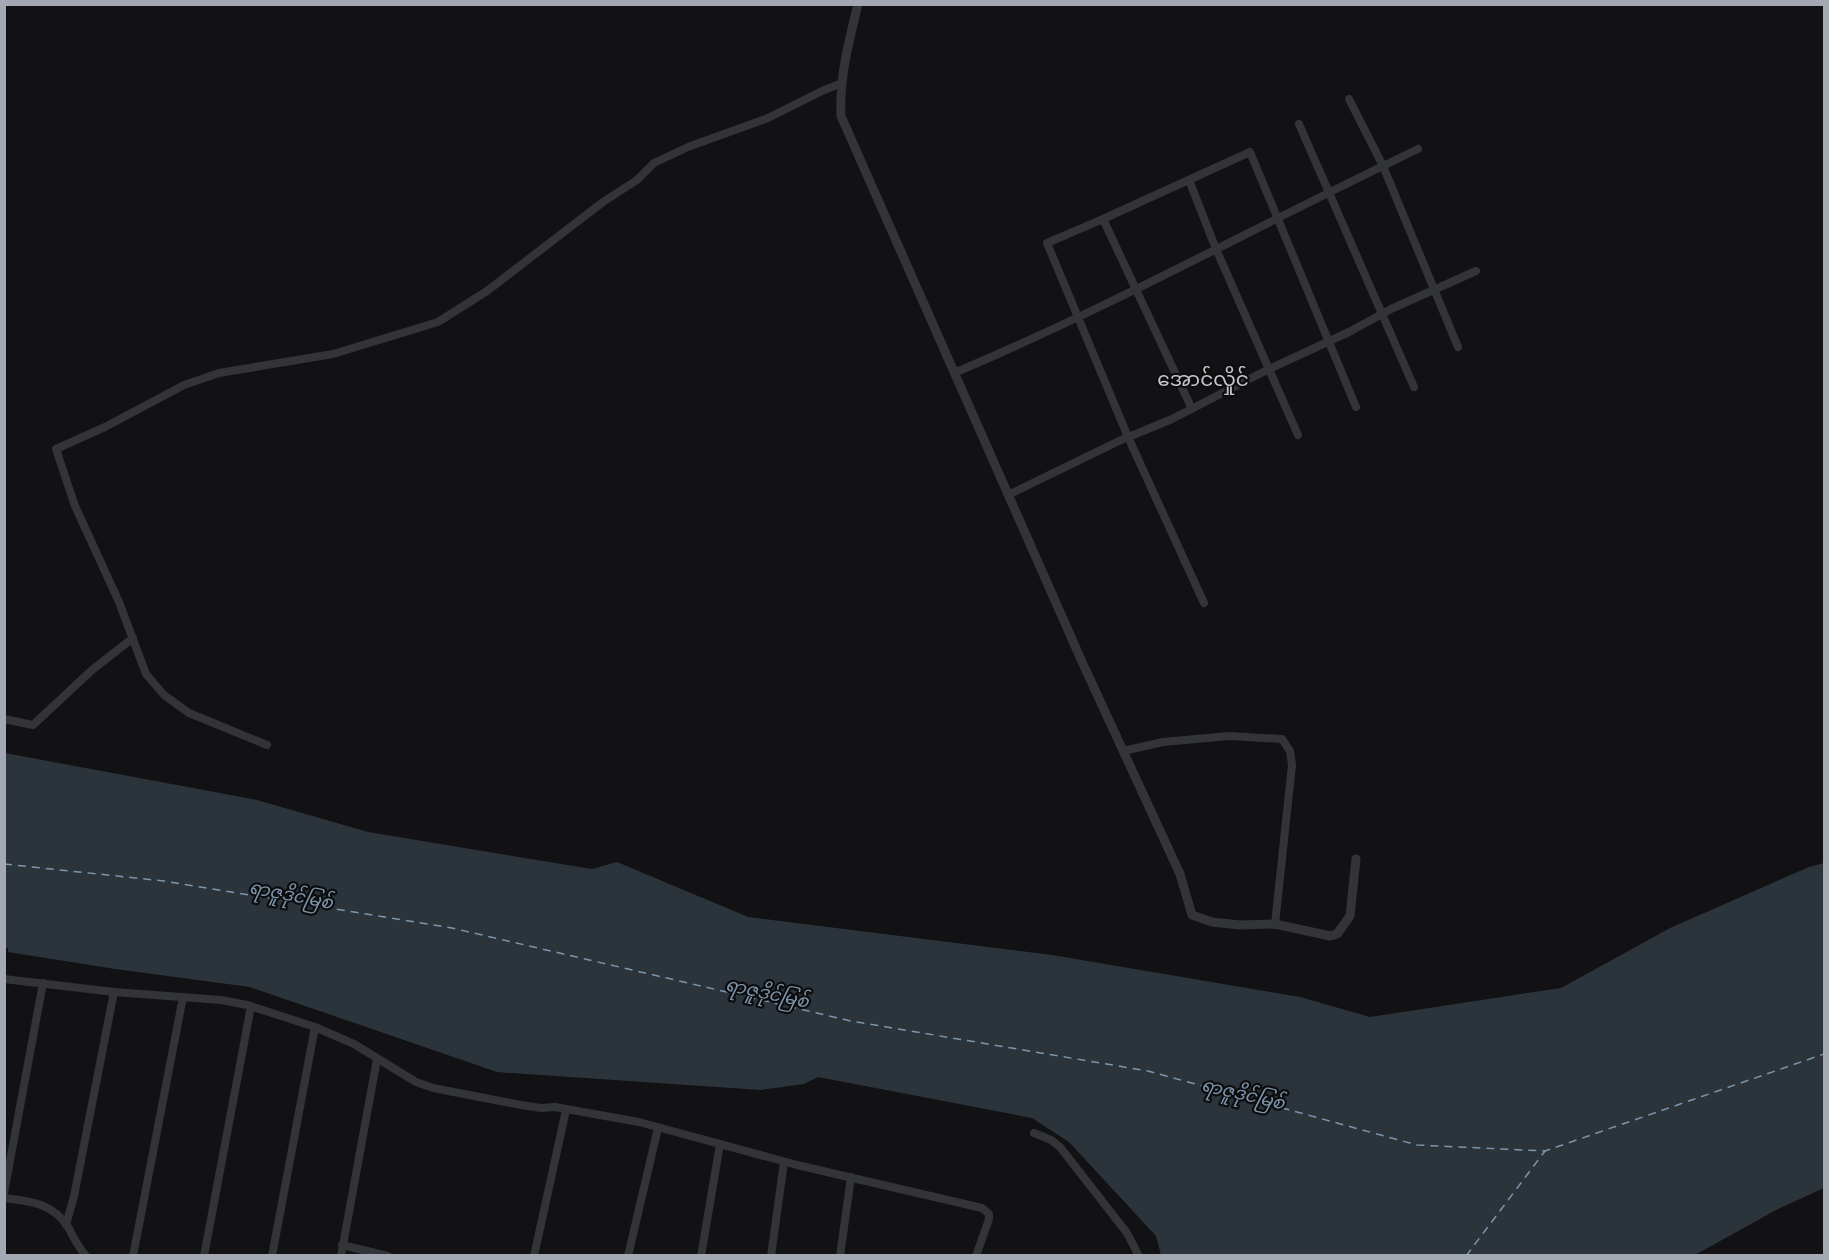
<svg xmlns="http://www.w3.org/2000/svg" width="1829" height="1260" font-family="'Varela Round','Noto Sans Myanmar',sans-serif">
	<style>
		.water { fill: #2c343b }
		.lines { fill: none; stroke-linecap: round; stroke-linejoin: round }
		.ferry { stroke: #7c95ad; stroke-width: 1.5; stroke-dasharray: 8 6; stroke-linecap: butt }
		.minor { stroke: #333438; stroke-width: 8 }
		.tertiary { stroke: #333438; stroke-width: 9 }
		.labels { text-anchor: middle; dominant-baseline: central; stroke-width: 4.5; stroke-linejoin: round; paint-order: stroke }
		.water-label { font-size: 18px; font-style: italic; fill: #7c95ad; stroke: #0d0d0e }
		.quarter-label { font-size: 20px; fill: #c5c7d0; stroke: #0d0d0e }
	</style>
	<rect width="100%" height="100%" fill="#121214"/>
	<polygon class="water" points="5,753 257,800 368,832 592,869 617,862 748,917 1052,955 1300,997 1370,1017 1561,988 1670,928 1809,867 1824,863 1824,1188 1776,1210 1695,1255 1161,1255 1156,1236 1069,1142 1032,1118 818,1077 804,1084 761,1090 497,1072 250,987 115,969 8,952 8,948 4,947"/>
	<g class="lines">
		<g class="ferry">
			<polyline points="4,864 164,881 452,928 851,1021 1148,1071 1417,1145 1545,1151 1824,1054"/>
			<polyline points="1466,1256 1545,1151"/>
		</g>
		<g class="minor">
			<polyline points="1349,99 1383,166 1458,347"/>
			<polyline points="1299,124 1414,387"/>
			<polyline points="1189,180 1216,249 1298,435"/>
			<polyline points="1103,219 1047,243 1128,437 1204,603"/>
			<path d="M 954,373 C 1113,306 1263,223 1418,149"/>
			<polyline points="1192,409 1103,219 1250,152 1356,407"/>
			<polyline points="1008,495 1119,441 1172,419 1269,369 1349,332 1391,309 1476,271"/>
			<polyline points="4,719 33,725 92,670 133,638"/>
			<polyline points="267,745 189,713 164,695 146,674 119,602 75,506 56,449 105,427 184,385 219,373 333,354 438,322 487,291 603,202 637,180 654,163 688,147 768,118 822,91 842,83"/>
			<polyline points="1123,751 1163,742 1229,736 1282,739 1290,751 1292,765 1275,924"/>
			<polyline points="4,979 114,992 221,1000 247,1005 315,1027 354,1044 416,1082 433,1088 521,1105 541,1108 555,1107 639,1122 797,1165 982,1208 989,1214 989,1219 976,1256"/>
			<polyline points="1034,1133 1051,1140 1060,1147 1127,1233 1139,1256"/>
			<polyline points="4,1193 43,983"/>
			<path d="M 4,1198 C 30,1201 53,1203 68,1227 C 73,1236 78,1247 86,1256"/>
			<polyline points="66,1225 74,1196 114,992"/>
			<polyline points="342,1245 388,1256"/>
			<polyline points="133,1256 183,997"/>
			<polyline points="204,1256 251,1006"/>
			<polyline points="272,1256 315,1027"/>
			<polyline points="341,1256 377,1059"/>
			<polyline points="534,1256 566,1110"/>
			<polyline points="628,1256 658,1128"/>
			<polyline points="701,1256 720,1144"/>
			<polyline points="771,1256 784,1162"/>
			<polyline points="840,1256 851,1177"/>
		</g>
		<path class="tertiary" d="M 858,4 C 849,41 839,78 841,116 L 1083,664 L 1180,874 L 1192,915 L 1212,922 L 1240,925 L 1275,924 L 1330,936 L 1337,934 L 1350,916 L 1356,859"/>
	</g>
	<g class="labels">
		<g class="water-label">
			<text transform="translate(291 895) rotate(11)">ရာဇူဒိုင်မြစ်</text>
			<text transform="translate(767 993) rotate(12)">ရာဇူဒိုင်မြစ်</text>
			<text transform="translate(1243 1094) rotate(13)">ရာဇူဒိုင်မြစ်</text>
		</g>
		<g class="quarter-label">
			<text x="1203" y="380">အောင်လှိုင်</text>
		</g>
	</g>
	<rect width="1829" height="1260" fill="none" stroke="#a4a8b3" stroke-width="12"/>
</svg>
